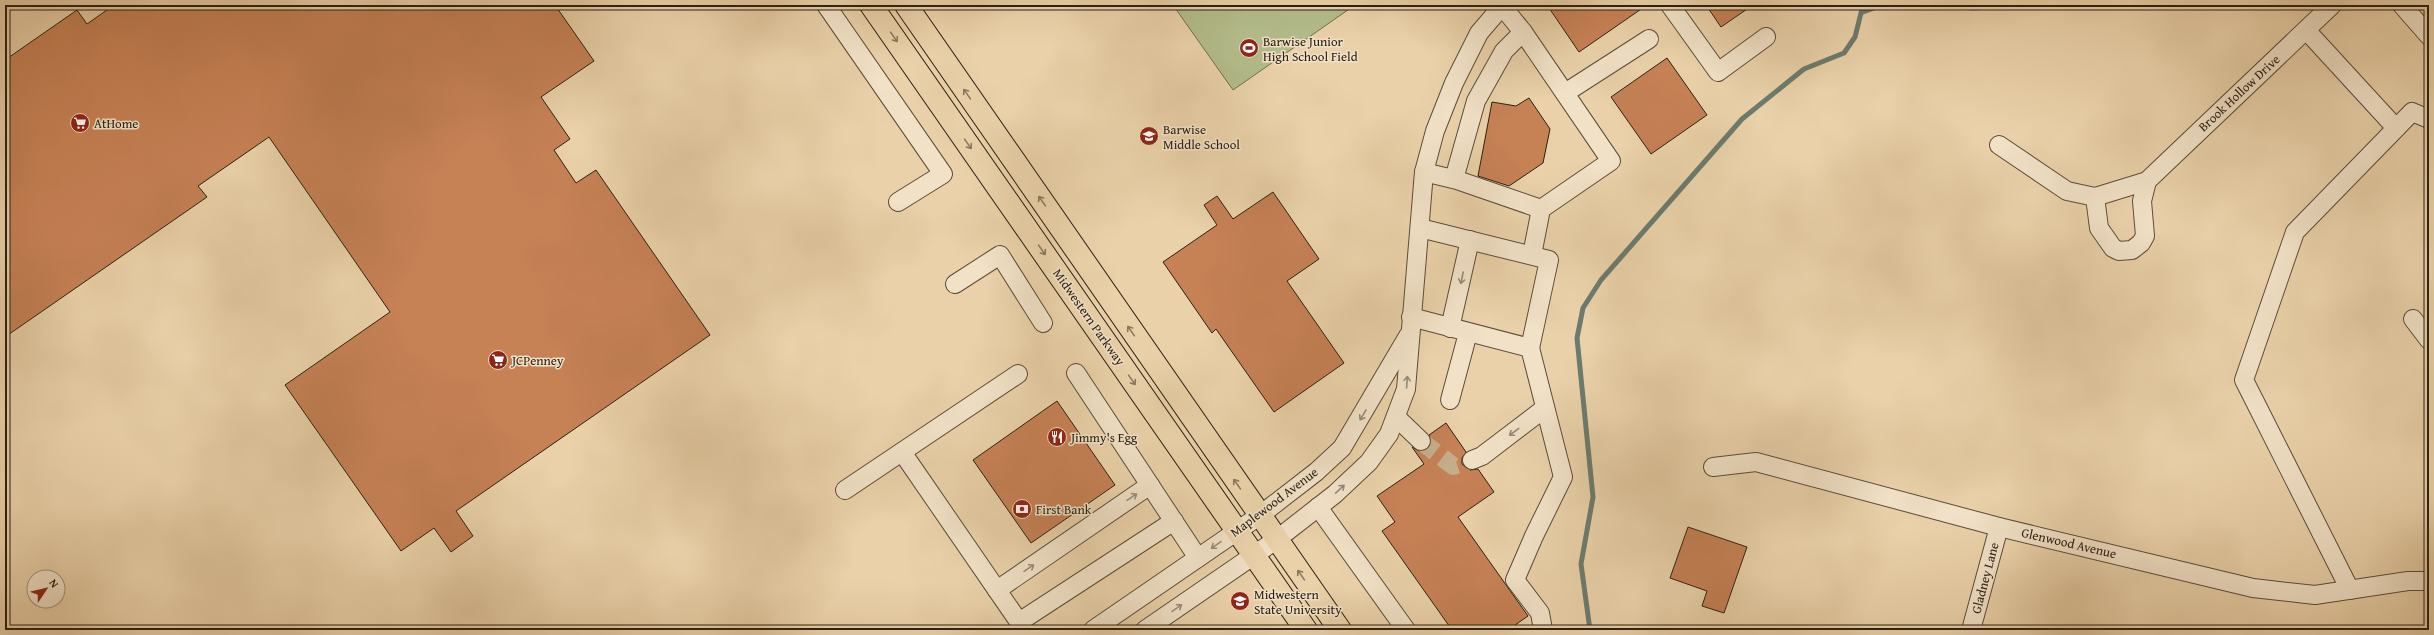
<svg xmlns="http://www.w3.org/2000/svg" width="2434" height="635" font-family="'Gentium Book Plus',serif">
	<style>
		.green { fill: #b3bc8b; stroke: #6f6e50 }
		.lines { fill: none; stroke-linecap: round; stroke-linejoin: round }
		.stream { stroke: #6c7b6f; stroke-width: 5 }
		.building { fill: #c68155; stroke: #2b2014 }
		.minor-tunnel { stroke: #c4ae8b; stroke-width: 18; stroke-dasharray: 18 9; stroke-linecap: butt }
		.minor-casing { stroke: #5b4c39; stroke-width: 20 }
		.major-casing { stroke: #2b2014; stroke-width: 24 }
		.minor { stroke: #f1e1c7; stroke-width: 18 }
		.major { stroke: #ead1a9; stroke-width: 22 }
		.oneway { stroke: #8a785e }
		.oneway2 { stroke: #988a76 }
		.labels { text-anchor: middle; dominant-baseline: central; stroke-width: 3; stroke-linejoin: round; paint-order: stroke }
		.poi-label { font-size: 13px; fill: #2b2014; stroke: #f1e1c7; text-anchor: start }
		.street-label { font-size: 13px; fill: #2b2014; stroke: #f1e1c7 }
	</style>
	<rect width="100%" height="100%" fill="#ead1a9"/>
	<filter id="stains"><feTurbulence type="fractalNoise" baseFrequency=".005" numOctaves="4"/><feColorMatrix values="0 0 0 0 .2 0 0 0 0 .09 0 0 0 0 .02 0 0 0 .5 -.17"/></filter>
	<radialGradient id="worn" r=".72"><stop offset=".6" stop-color="#630" stop-opacity="0"/><stop offset="1" stop-color="#630" stop-opacity=".3"/></radialGradient>
	<polygon class="green" points="1173,5 1355,5 1233,90"/>
	<g class="lines">
		<g class="stream">
			<polyline points="1942,5 1973,8 2022,5"/>
			<polyline points="1863,12 1882,5"/>
			<polyline points="1590,630 1581,564 1593,497 1577,338 1583,308 1601,280 1742,119 1804,69 1844,53 1855,37 1863,5"/>
		</g>
	</g>
	<g class="building">
		<polygon points="114,5 555,5 594,61 541,97 570,139 554,150 576,183 596,170 710,335 456,511 473,536 451,552 434,528 401,551 285,385 390,312 269,137 198,186 207,197 5,337 5,60 77,10 87,24"/>
		<polygon points="1547,5 1647,5 1579,52"/>
		<polygon points="1706,5 1753,5 1721,27"/>
		<polygon points="1667,58 1707,115 1651,154 1611,97"/>
		<polygon points="1529,98 1550,129 1543,163 1509,186 1478,176 1492,102 1516,106"/>
		<polygon points="1273,192 1319,259 1287,281 1344,363 1274,412 1216,329 1212,333 1163,262 1217,225 1204,205 1217,196 1233,219"/>
		<polygon points="1057,401 1115,485 1031,543 973,460"/>
		<polygon points="1446,423 1466,452 1462,458 1462,464 1470,470 1478,469 1494,492 1458,517 1528,616 1508,630 1452,630 1382,531 1395,522 1377,496 1424,464 1412,447 1419,451 1428,449 1431,443 1429,435"/>
		<polygon points="1688,527 1747,547 1724,613 1702,606 1707,591 1670,578"/>
	</g>
	<g class="lines">
		<polyline class="minor-tunnel" points="1421,441 1453,466 1472,460"/>
		<g class="minor-casing">
			<g id="minor">
				<polyline points="826,5 943,174 898,202"/>
				<polyline points="1670,5 1718,72 1766,37"/>
				<polyline points="2402,5 2429,36"/>
				<polyline points="1502,6 1523,32 1611,161 1541,209 1532,255"/>
				<polyline points="2306,30 2396,128"/>
				<polyline points="1565,93 1649,39"/>
				<polyline points="1999,145 2067,191 2095,197 2147,181 2332,5"/>
				<polyline points="1424,172 1457,180 1541,209"/>
				<polyline points="1454,179 1476,101 1504,51 1523,32"/>
				<polyline points="2095,197 2099,228 2113,248 2119,251 2132,250 2141,243 2145,236 2142,201 2147,181"/>
				<polyline points="1420,228 1549,260 1530,348"/>
				<polyline points="955,284 1000,255 1043,323"/>
				<polyline points="1411,317 1530,348 1563,477 1534,536 1515,580 1540,613 1543,630"/>
				<polyline points="2413,319 2429,340"/>
				<polyline points="1450,328 1470,240"/>
				<polyline points="1076,373 1198,558"/>
				<polyline points="1450,400 1468,333"/>
				<polyline points="1396,417 1421,441"/>
				<polyline points="902,452 1019,622 1174,521"/>
				<polyline points="1472,460 1482,456 1545,408"/>
				<polyline points="1713,467 1756,462 1999,527 2253,588 2315,595 2408,581 2429,581"/>
				<polyline points="845,490 1018,374"/>
				<polyline points="1318,507 1406,630"/>
				<polyline points="997,590 1150,485"/>
				<polyline points="2350,590 2244,380 2295,232 2412,112 2429,119"/>
				<polyline points="1093,630 1259,516 1316,472 1342,448 1408,336"/>
				<polyline points="1145,630 1276,540 1335,494 1369,462 1389,434 1406,389 1424,172 1435,131 1454,83 1479,33 1503,5"/>
				<polyline points="1971,630 1999,527"/>
			</g>
		</g>
		<g class="major-casing">
			<g id="major">
				<polyline points="871,5 1306,630"/>
				<polyline points="906,5 1340,630"/>
			</g>
		</g>
		<use href="#minor" class="minor"/>
		<use href="#major" class="major"/>
	</g>
	<defs><path id="oneway-shaft" d="M-6 0H5M1.5-3L5.5 0L1.5 3" fill="none" stroke-width="1.6" stroke-linecap="round" stroke-linejoin="round"/></defs>
	<g class="oneway">
		<use href="#oneway-shaft" transform="translate(894 37) rotate(55)"/>
		<use href="#oneway-shaft" transform="translate(967 94) rotate(-125)"/>
		<use href="#oneway-shaft" transform="translate(968 144) rotate(55)"/>
		<use href="#oneway-shaft" transform="translate(1042 201) rotate(-125)"/>
		<use href="#oneway-shaft" transform="translate(1042 250) rotate(55)"/>
		<use href="#oneway-shaft" transform="translate(1131 331) rotate(-125)"/>
		<use href="#oneway-shaft" transform="translate(1132 380) rotate(55)"/>
		<use href="#oneway-shaft" transform="translate(1237 484) rotate(-125)"/>
		<use href="#oneway-shaft" transform="translate(1301 575) rotate(-125)"/>
	</g>
	<g class="oneway2">
		<use href="#oneway-shaft" transform="translate(1462 278) rotate(102)"/>
		<use href="#oneway-shaft" transform="translate(1407 382) rotate(-86)"/>
		<use href="#oneway-shaft" transform="translate(1363 415) rotate(121)"/>
		<use href="#oneway-shaft" transform="translate(1514 432) rotate(143)"/>
		<use href="#oneway-shaft" transform="translate(1340 489) rotate(-43)"/>
		<use href="#oneway-shaft" transform="translate(1132 497) rotate(-34)"/>
		<use href="#oneway-shaft" transform="translate(1216 545) rotate(145)"/>
		<use href="#oneway-shaft" transform="translate(1029 568) rotate(-34)"/>
		<use href="#oneway-shaft" transform="translate(1177 608) rotate(-35)"/>
	</g>
	<defs>
		<g id="stadium-disc" transform="scale(1)"><circle r="9.5" fill="#8f2418" stroke="#f1e1c7"/><path d="M0-5a6.5 5 0 1 0 0 10a6.5 5 0 1 0 0-10ZM-3.5-1.8h7v3.6h-7Z" fill="#fff"/></g>
		<g id="supermarket-disc" transform="scale(1)"><circle r="9.5" fill="#8f2418" stroke="#f1e1c7"/><path d="M-6-5.5h2.5l.6 2H6L4.5 2H-2.5L-4.4-4H-6ZM-1.5 3.2a1.3 1.3 0 1 0 .1 0ZM3 3.2a1.3 1.3 0 1 0 .1 0Z" fill="#fff"/></g>
		<g id="school-disc" transform="scale(1)"><circle r="9.5" fill="#8f2418" stroke="#f1e1c7"/><path d="M0-5L7-2L0 1L-7-2ZM-4 1L0 2.5L4 1V4Q0 6-4 4Z" fill="#fff"/></g>
		<g id="restaurant-disc" transform="scale(1)"><circle r="9.5" fill="#8f2418" stroke="#f1e1c7"/><path d="M-5-6h1v4h1v-4h1v4h1v-4h1v5L-1.5 .5V6h-2V.5L-5-1ZM5-6V6H3V1.5H1.5Q1.5-4 5-6Z" fill="#fff"/></g>
		<g id="bank-disc" transform="scale(1)"><circle r="9.5" fill="#8f2418" stroke="#f1e1c7"/><path d="M-6-4H6V4H-6ZM0-2.3a2.3 2.3 0 1 0 0 4.6a2.3 2.3 0 1 0 0-4.6Z" fill="#fff"/></g>
		<g id="university-disc" transform="scale(1)"><circle r="9.5" fill="#8f2418" stroke="#f1e1c7"/><path d="M0-5L7-2L0 1L-7-2ZM-4 1L0 2.5L4 1V4Q0 6-4 4Z" fill="#fff"/></g>
	</defs>
	<g fill-rule="evenodd">
		<use href="#stadium-disc" x="1249" y="48"/>
		<use href="#supermarket-disc" x="80" y="123"/>
		<use href="#school-disc" x="1149" y="136"/>
		<use href="#supermarket-disc" x="498" y="360"/>
		<use href="#restaurant-disc" x="1057" y="437"/>
		<use href="#bank-disc" x="1022" y="509"/>
		<use href="#university-disc" x="1240" y="601"/>
	</g>
	<g class="labels">
		<g class="poi-label">
			<text x="1263" y="41">Barwise Junior<tspan x="1263" dy="15">High School Field</tspan></text>
			<text x="94" y="123">AtHome</text>
			<text x="1163" y="129">Barwise<tspan x="1163" dy="15">Middle School</tspan></text>
			<text x="512" y="360">JCPenney</text>
			<text x="1071" y="437">Jimmy's Egg</text>
			<text x="1036" y="509">First Bank</text>
			<text x="1254" y="594">Midwestern<tspan x="1254" dy="15">State University</tspan></text>
		</g>
		<g class="street-label">
			<text transform="translate(2239 93) rotate(-43)">Brook Hollow Drive</text>
			<text transform="translate(1089 317) rotate(55)">Midwestern Parkway</text>
			<text transform="translate(1274 502) rotate(-37)">Maplewood Avenue</text>
			<text transform="translate(2069 543) rotate(13)">Glenwood Avenue</text>
			<text transform="translate(1985 578) rotate(-75)">Gladney Lane</text>
		</g>
	</g>
	<rect width="2434" height="635" fill="none" stroke="#ead1a9" stroke-width="20"/>
	<rect x="6" y="6" width="2422" height="623" fill="none" stroke="#2b2014" stroke-width="2"/>
	<rect x="10" y="10" width="2414" height="615" fill="none" stroke="#2b2014"/>
	<g transform="translate(46 589) rotate(55)"><circle r="19" fill="#f1e1c7" stroke="#a2947f"/>
	<path d="M0-3L7 15L0 10L-7 15Z" fill="#8f2418"/>
	<text y="-6" font-size="11" font-weight="bold" text-anchor="middle" fill="#2b2014">N</text>
	</g>
	<rect width="100%" height="100%" filter="url(#stains)"/>
	<rect width="100%" height="100%" fill="url(#worn)"/>
</svg>
